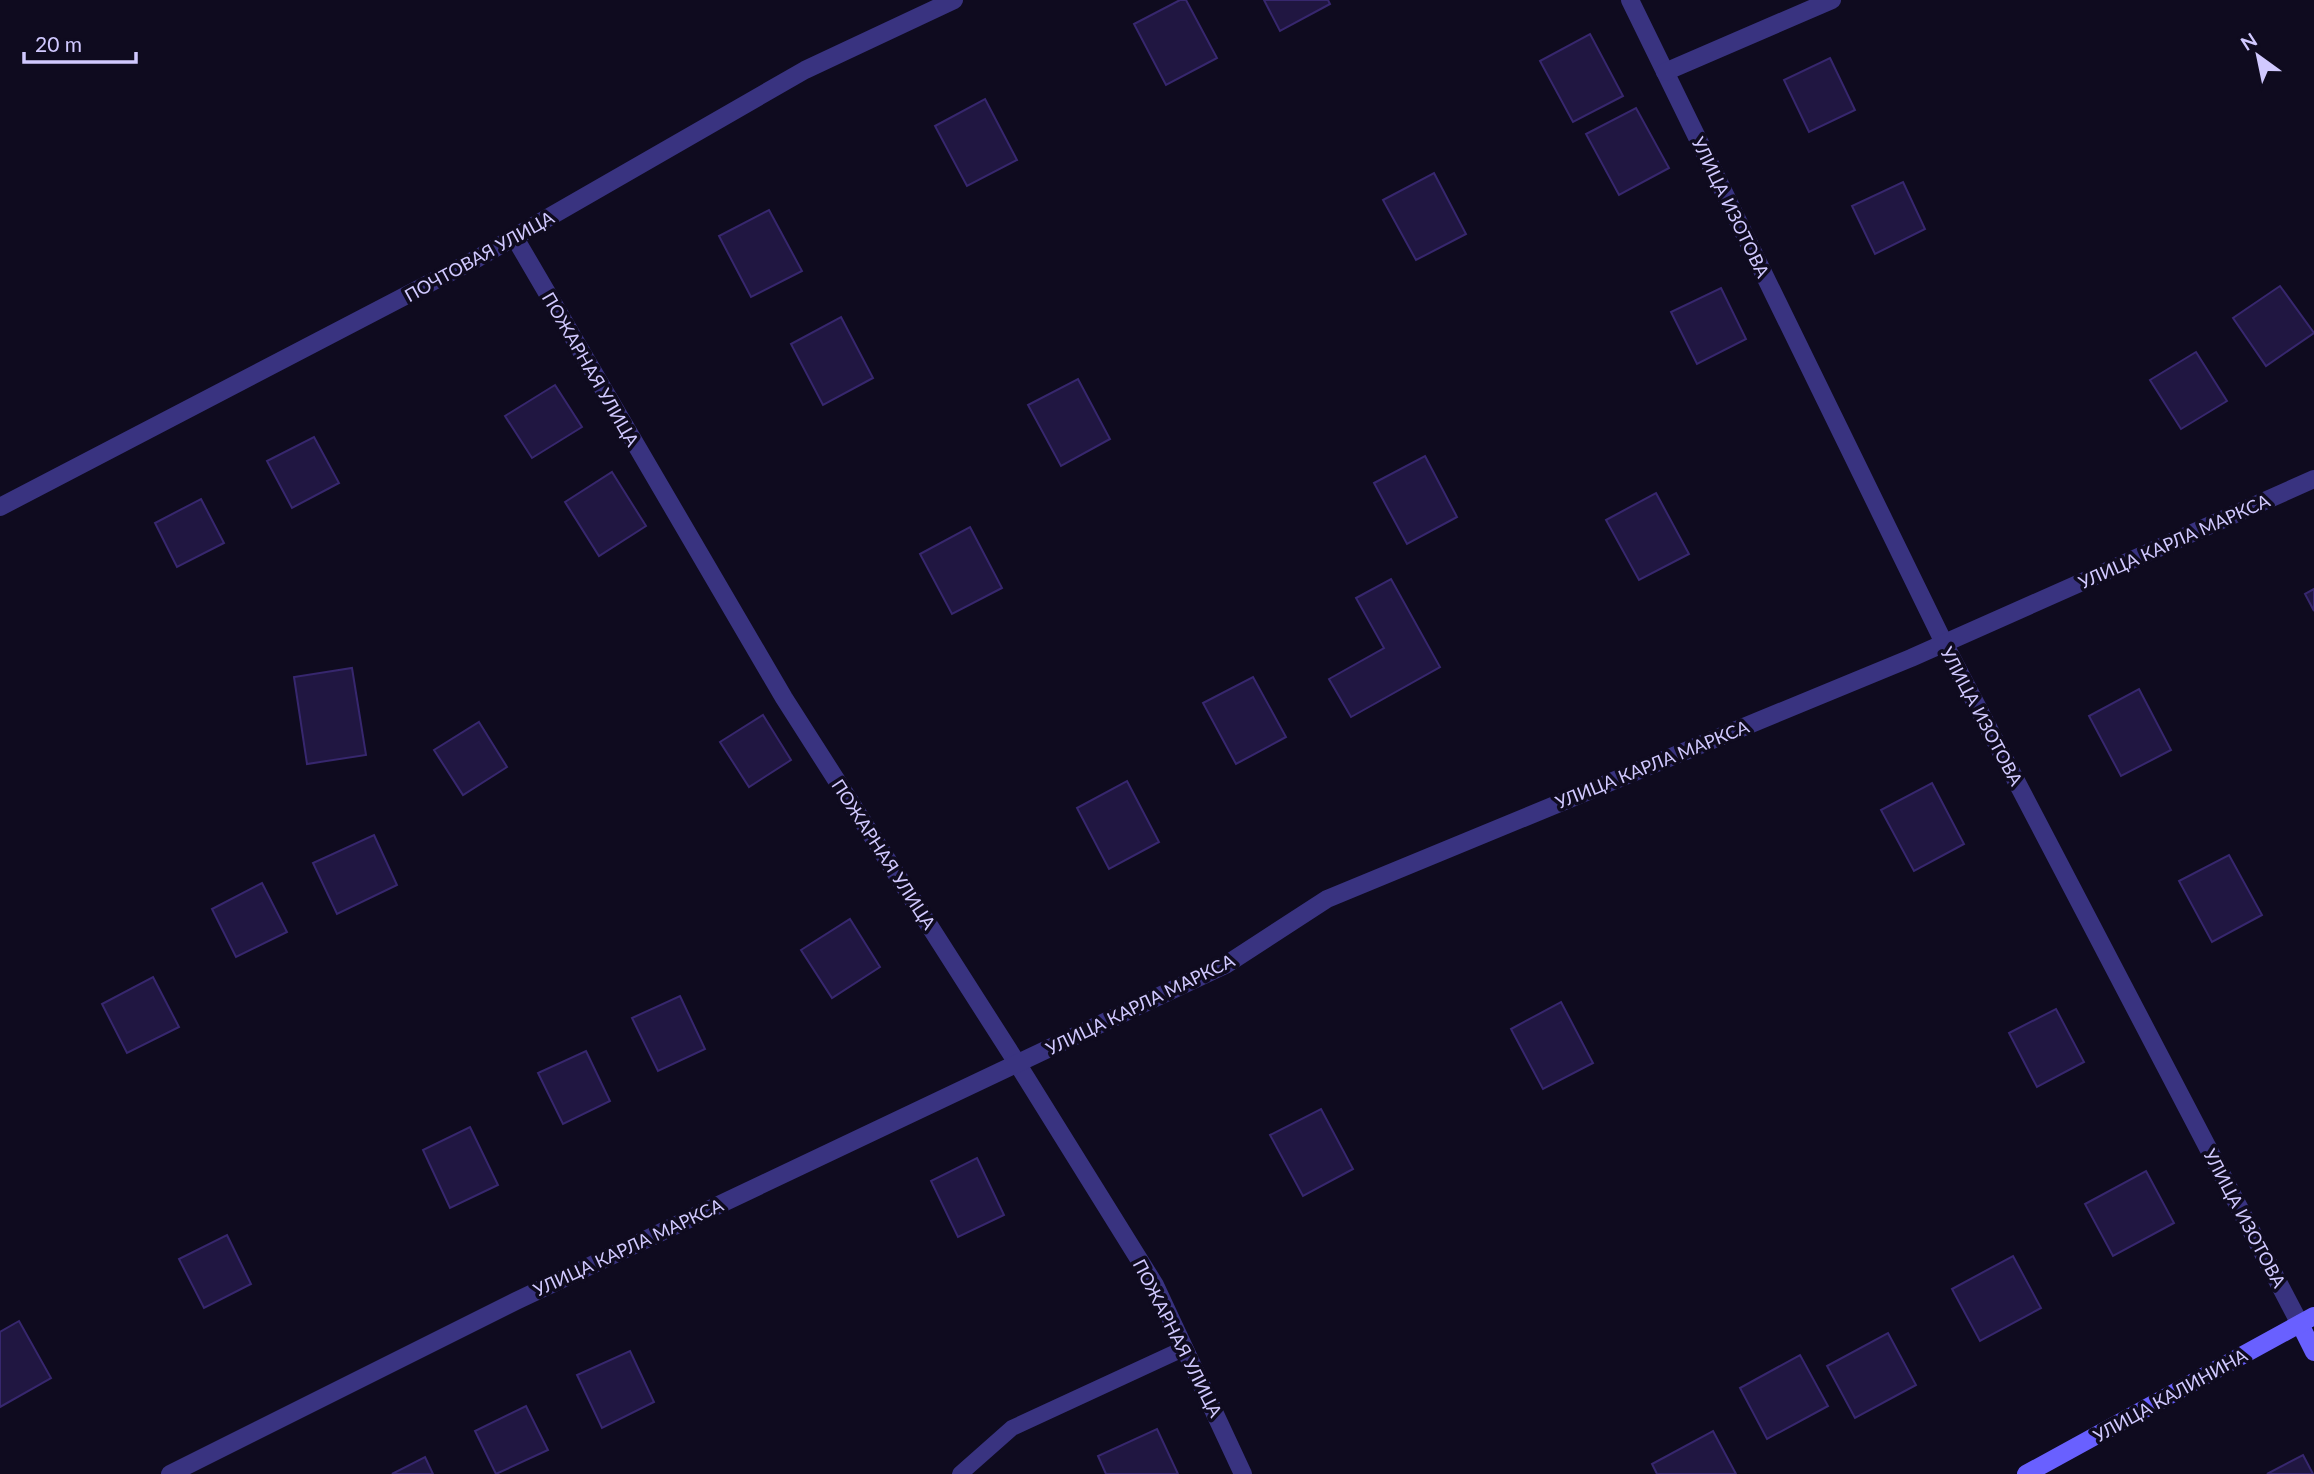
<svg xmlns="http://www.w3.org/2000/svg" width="2314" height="1474" font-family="Lato,sans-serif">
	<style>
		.building { fill: #201641; stroke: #37276e; stroke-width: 2 }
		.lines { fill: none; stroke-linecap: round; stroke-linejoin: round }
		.lane { stroke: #393380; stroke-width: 16 }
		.street { stroke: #393380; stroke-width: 18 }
		.secondary { stroke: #6960ff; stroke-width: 18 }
		.labels { text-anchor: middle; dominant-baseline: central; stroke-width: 7; stroke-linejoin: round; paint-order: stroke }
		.street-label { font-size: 18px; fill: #d1c9ff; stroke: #0f0b1f }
	</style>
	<rect width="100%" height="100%" fill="#0f0b1f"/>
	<g class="building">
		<polygon points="1180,0 1186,0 1217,58 1166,85 1134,24"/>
		<polygon points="1264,0 1328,0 1330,4 1280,31"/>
		<polygon points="1590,34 1623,96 1573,122 1540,61"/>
		<polygon points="1830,58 1855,110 1809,132 1784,80"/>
		<polygon points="985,99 1017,160 967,186 935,126"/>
		<polygon points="1636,108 1669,168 1619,195 1586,134"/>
		<polygon points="1434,173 1466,234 1416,260 1383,200"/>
		<polygon points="1903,182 1925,229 1875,254 1852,206"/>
		<polygon points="769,210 802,271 751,297 719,236"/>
		<polygon points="2280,286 2314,333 2266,366 2233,318"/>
		<polygon points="1721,288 1746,339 1697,364 1671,312"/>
		<polygon points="841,317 873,378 823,405 791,344"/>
		<polygon points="2196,352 2227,401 2181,429 2150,380"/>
		<polygon points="1078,379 1110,439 1061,466 1028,405"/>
		<polygon points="555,385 582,427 532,458 505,416"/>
		<polygon points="314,437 339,483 292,508 267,461"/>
		<polygon points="1425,456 1457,517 1407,544 1374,483"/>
		<polygon points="612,472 646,526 599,556 565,502"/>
		<polygon points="1656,493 1689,554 1639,580 1606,520"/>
		<polygon points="201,499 224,543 177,567 155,523"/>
		<polygon points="970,527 1002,588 952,614 920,554"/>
		<polygon points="1391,579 1440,667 1351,717 1329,679 1384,648 1356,598"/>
		<polygon points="2314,589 2314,611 2305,594"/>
		<polygon points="352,668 366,755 307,764 294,677"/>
		<polygon points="1253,677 1286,737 1236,764 1203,703"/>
		<polygon points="2139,689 2171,750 2121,776 2089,716"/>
		<polygon points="763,715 791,760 749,787 720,742"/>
		<polygon points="479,722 507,767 463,795 434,750"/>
		<polygon points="1127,781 1159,842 1109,869 1077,808"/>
		<polygon points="1932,783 1964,844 1914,871 1881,810"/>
		<polygon points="374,835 397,885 337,914 313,863"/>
		<polygon points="2229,855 2262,915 2212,942 2179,881"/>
		<polygon points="262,883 287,932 236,957 212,909"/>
		<polygon points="850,919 880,967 832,998 801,950"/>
		<polygon points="153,977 179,1027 127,1053 102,1004"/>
		<polygon points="680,996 705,1049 658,1071 632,1018"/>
		<polygon points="1561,1002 1593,1063 1543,1089 1511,1029"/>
		<polygon points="2056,1009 2084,1062 2037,1087 2009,1033"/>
		<polygon points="586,1051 610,1101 563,1124 538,1073"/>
		<polygon points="1321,1109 1353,1169 1303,1196 1270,1135"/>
		<polygon points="470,1127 498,1185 450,1208 423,1150"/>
		<polygon points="977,1158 1004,1215 958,1237 931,1181"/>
		<polygon points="2146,1171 2174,1223 2113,1256 2085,1204"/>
		<polygon points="227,1235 251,1284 204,1308 179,1259"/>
		<polygon points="2013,1256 2041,1308 1980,1341 1952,1289"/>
		<polygon points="19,1321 51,1378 0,1407 0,1332"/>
		<polygon points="1888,1333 1916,1385 1855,1418 1827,1366"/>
		<polygon points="630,1351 654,1402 602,1428 577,1375"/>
		<polygon points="1800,1355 1828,1406 1767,1439 1740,1388"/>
		<polygon points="526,1406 548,1450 496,1474 475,1431"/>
		<polygon points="1157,1429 1178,1474 1106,1474 1098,1456"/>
		<polygon points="1713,1431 1736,1474 1657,1474 1652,1464"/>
		<polygon points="2303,1455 2313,1474 2267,1474"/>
		<polygon points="425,1457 433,1474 392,1474"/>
	</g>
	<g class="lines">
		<polyline class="lane" points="960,1474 1012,1428 1185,1348"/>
		<g class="street">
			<polyline points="1630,0 1944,643 2300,1324"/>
			<polyline points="1665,72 1832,0"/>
			<polyline points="515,238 784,698 1017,1063 1155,1285 1243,1474"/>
			<polyline points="0,507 478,258 805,70 954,0"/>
			<polyline points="170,1474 516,1301 1227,964 1327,899 1911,658 2314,479"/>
		</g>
		<g class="secondary">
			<polyline points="2300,1324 2314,1352"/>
			<polyline points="2026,1474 2314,1316"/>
		</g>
	</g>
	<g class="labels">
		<g class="street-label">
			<text transform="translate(1731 207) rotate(64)">УЛИЦА ИЗОТОВА</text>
			<text transform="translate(479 256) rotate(-29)">ПОЧТОВАЯ УЛИЦА</text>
			<text transform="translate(591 369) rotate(60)">ПОЖАРНАЯ УЛИЦА</text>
			<text transform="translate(2174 541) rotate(-24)">УЛИЦА КАРЛА МАРКСА</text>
			<text transform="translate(1982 716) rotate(62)">УЛИЦА ИЗОТОВА</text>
			<text transform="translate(1652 764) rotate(-22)">УЛИЦА КАРЛА МАРКСА</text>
			<text transform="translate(884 854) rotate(57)">ПОЖАРНАЯ УЛИЦА</text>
			<text transform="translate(1140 1004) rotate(-26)">УЛИЦА КАРЛА МАРКСА</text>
			<text transform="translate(2245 1218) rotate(62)">УЛИЦА ИЗОТОВА</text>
			<text transform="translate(628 1247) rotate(-25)">УЛИЦА КАРЛА МАРКСА</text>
			<text transform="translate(1178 1338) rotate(63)">ПОЖАРНАЯ УЛИЦА</text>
			<text transform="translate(2170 1395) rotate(-29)">УЛИЦА КАЛИНИНА</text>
		</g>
	</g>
	<g transform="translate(2258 56) rotate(327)" stroke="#0f0b1f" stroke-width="5" paint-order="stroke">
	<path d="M0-5L12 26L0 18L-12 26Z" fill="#d1c9ff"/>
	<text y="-10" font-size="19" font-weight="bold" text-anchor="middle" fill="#d1c9ff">N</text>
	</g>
	<path d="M24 52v10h112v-10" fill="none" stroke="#d1c9ff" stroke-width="3.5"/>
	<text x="35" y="52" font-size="21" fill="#d1c9ff" stroke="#0f0b1f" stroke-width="5" paint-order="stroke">20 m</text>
</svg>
